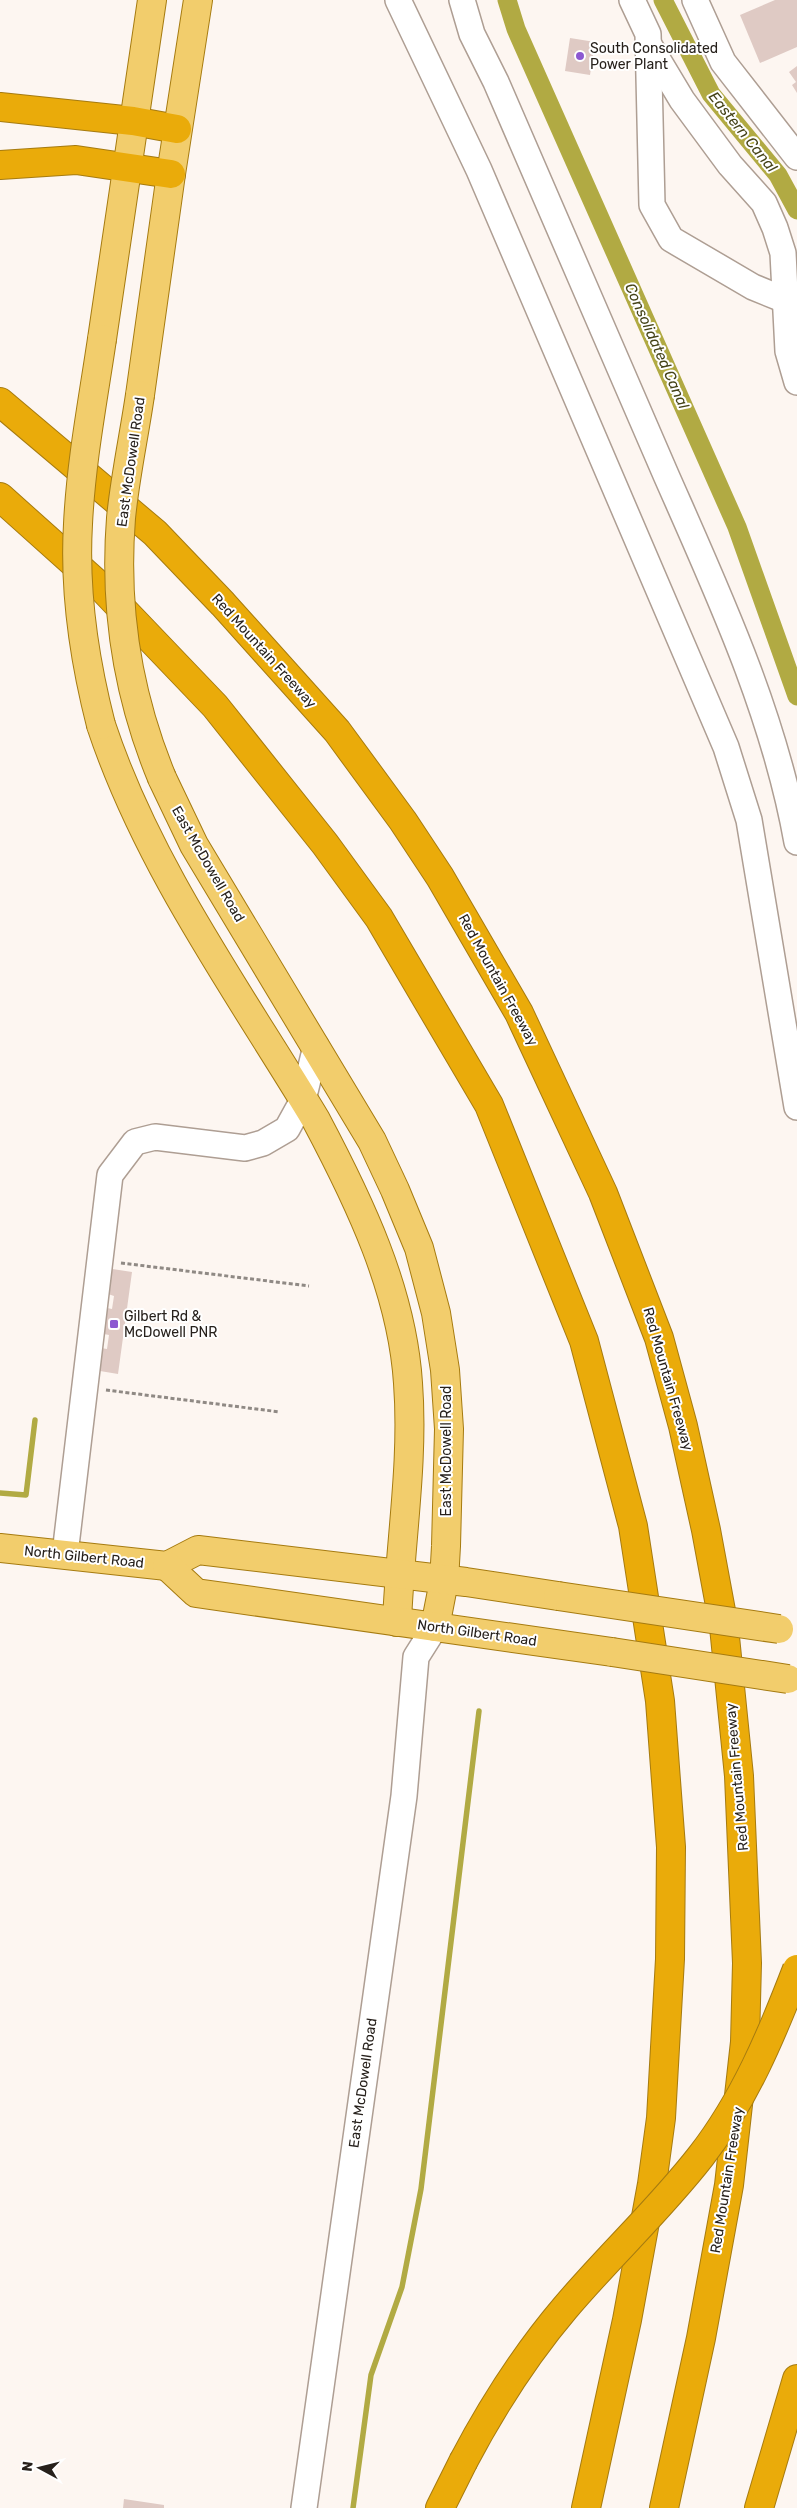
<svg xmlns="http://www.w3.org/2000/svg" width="797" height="2508" font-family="Rubik,sans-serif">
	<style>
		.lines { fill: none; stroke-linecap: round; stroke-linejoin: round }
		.stream { stroke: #b1aa43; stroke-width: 5.5 }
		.canal { stroke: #b1aa43; stroke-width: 19 }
		.building { fill: #dfcac4 }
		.minor-casing { stroke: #ae9e93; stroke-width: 28 }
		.major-casing { stroke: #a67b10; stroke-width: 30 }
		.highway-casing { stroke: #a67b10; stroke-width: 30 }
		.path { stroke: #8f8984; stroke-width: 3; stroke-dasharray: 4 2.5; stroke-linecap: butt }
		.minor { stroke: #fff; stroke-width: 25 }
		.major { stroke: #f2cd6c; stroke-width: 28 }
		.highway { stroke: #eaab0a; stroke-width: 28 }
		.major-bridge-casing { stroke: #a67b10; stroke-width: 30; stroke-linecap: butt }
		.highway-bridge-casing { stroke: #a67b10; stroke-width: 30; stroke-linecap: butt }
		.major-bridge { stroke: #f2cd6c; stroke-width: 28 }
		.highway-bridge { stroke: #eaab0a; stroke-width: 28 }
		.poi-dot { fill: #8c58d1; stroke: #fff; stroke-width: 2 }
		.labels { text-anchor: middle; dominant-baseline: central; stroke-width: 4; stroke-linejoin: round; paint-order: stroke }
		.poi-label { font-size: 14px; fill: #27211c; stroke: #fff; text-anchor: start }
		.street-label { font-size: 14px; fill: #27211c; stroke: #fff }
		.water-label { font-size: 15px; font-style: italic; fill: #454318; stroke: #fff }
	</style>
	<rect width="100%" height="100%" fill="#fdf6f1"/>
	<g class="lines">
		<g class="stream">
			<polyline points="0,1493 26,1495 35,1420"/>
			<polyline points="353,2508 371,2375 402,2287 421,2189 479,1711"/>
		</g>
		<g class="canal">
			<polyline points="507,0 516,29 737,527 797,696"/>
			<polyline points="663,0 711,94 778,175 797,210"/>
		</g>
	</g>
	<g class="building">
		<polygon points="775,0 797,0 797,47 760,63 740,15"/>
		<polygon points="570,38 595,42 590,75 565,71"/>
		<polygon points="797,66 797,93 792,85 796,82 789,72"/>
		<polygon points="106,1268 132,1272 118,1374 94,1370 101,1348 107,1349 109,1335 104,1334 107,1308 112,1309 114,1296 108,1294"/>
		<polygon points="124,2499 164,2505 164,2508 123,2508"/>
	</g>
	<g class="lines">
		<g class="minor-casing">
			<g id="minor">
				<polyline points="398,0 479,170 726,747 749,820 797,1107"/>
				<path d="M 462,0 L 472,34 L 496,82 C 553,213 609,344 666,475 C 718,593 774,713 797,842"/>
				<polyline points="632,0 648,34 652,205 671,239 753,287 785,300"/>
				<polyline points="695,0 723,62 797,157"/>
				<polyline points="649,45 682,100 730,165 764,203 775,228 783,253 788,351 797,382"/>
				<polyline points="65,1554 110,1175 135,1142 155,1137 245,1148 263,1143 287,1129 303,1100 316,1046"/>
				<polyline points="304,2508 404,1796 416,1657 435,1627"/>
			</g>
		</g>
		<g class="major-casing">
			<g id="major">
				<polyline points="102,339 152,0"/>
				<polyline points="140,395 171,174 198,0"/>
				<path d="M 101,725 C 148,867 239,992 316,1120 C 359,1201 402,1290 408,1383 C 414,1462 400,1543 397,1622"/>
				<polyline points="162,778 194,845 372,1141 395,1190 419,1248 436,1313 445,1370 449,1429 446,1546 444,1581 435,1627"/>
				<polyline points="0,1548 167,1566 198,1550 466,1582 558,1596"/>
				<polyline points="167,1566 196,1593 612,1652"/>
			</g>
		</g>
		<g class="highway-casing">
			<g id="highway">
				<polyline points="0,107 133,121 177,129"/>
				<polyline points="0,165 76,160 171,174"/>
				<polyline points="0,402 155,533 223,604 337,731 403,821 440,877 519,1013 603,1193 659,1338 683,1426 706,1530 724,1627 739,1776 747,1963 745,2042 729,2185 701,2338 664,2508"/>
				<polyline points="0,497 104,590 215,706 325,844 379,918 489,1105 584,1341 633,1526 660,1701 671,1847 670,1959 661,2118 652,2184 627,2320 586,2508"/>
				<polyline points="440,2508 463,2462"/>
				<polyline points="759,2508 797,2379"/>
			</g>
		</g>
		<g class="path">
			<polyline points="121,1263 309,1286"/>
			<polyline points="106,1390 280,1412"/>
		</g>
		<use href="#minor" class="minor"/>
		<use href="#major" class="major"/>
		<use href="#highway" class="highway"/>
		<g class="major-bridge-casing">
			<g id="major-bridge">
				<path d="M 140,395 C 134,436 125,477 121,518 C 114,607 128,696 162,778"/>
				<path d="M 101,725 C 84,659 74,592 78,524 C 81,462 93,400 102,339"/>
				<polyline points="558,1596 779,1629"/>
				<polyline points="612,1652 788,1679"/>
			</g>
		</g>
		<g class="highway-bridge-casing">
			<path id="highway-bridge" d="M 463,2462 C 492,2407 525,2355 565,2308 C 609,2256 659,2210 701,2156 C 744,2101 772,2034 797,1969"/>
		</g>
		<use href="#major-bridge" class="major-bridge"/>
		<use href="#highway-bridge" class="highway-bridge"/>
	</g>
	<g class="poi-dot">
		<circle cx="580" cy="56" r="5"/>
		<rect x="109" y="1319" width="10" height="10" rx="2.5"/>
	</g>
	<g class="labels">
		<g class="poi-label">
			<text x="590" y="48">South Consolidated<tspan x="590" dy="16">Power Plant</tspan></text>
			<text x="124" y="1316">Gilbert Rd &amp;<tspan x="124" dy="16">McDowell PNR</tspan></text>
		</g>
		<g class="street-label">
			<text transform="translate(131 462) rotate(-82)">East McDowell Road</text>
			<text transform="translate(264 651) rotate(48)">Red Mountain Freeway</text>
			<text transform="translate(208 864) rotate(60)">East McDowell Road</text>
			<text transform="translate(498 980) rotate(61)">Red Mountain Freeway</text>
			<text transform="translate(668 1379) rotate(74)">Red Mountain Freeway</text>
			<text transform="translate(446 1451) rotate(-90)">East McDowell Road</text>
			<text transform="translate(84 1557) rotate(6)">North Gilbert Road</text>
			<text transform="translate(477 1633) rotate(8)">North Gilbert Road</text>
			<text transform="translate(737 1777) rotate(-95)">Red Mountain Freeway</text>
			<text transform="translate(363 2083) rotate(-82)">East McDowell Road</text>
			<text transform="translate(727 2180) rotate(-81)">Red Mountain Freeway</text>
		</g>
		<g class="water-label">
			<text transform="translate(743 132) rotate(51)">Eastern Canal</text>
			<text transform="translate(657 346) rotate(66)">Consolidated Canal</text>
		</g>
	</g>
	<g transform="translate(40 2468) rotate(277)" stroke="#ffffff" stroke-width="4" paint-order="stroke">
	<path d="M0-4L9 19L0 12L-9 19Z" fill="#27211c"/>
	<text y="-8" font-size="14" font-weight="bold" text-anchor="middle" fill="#27211c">N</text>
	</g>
</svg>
